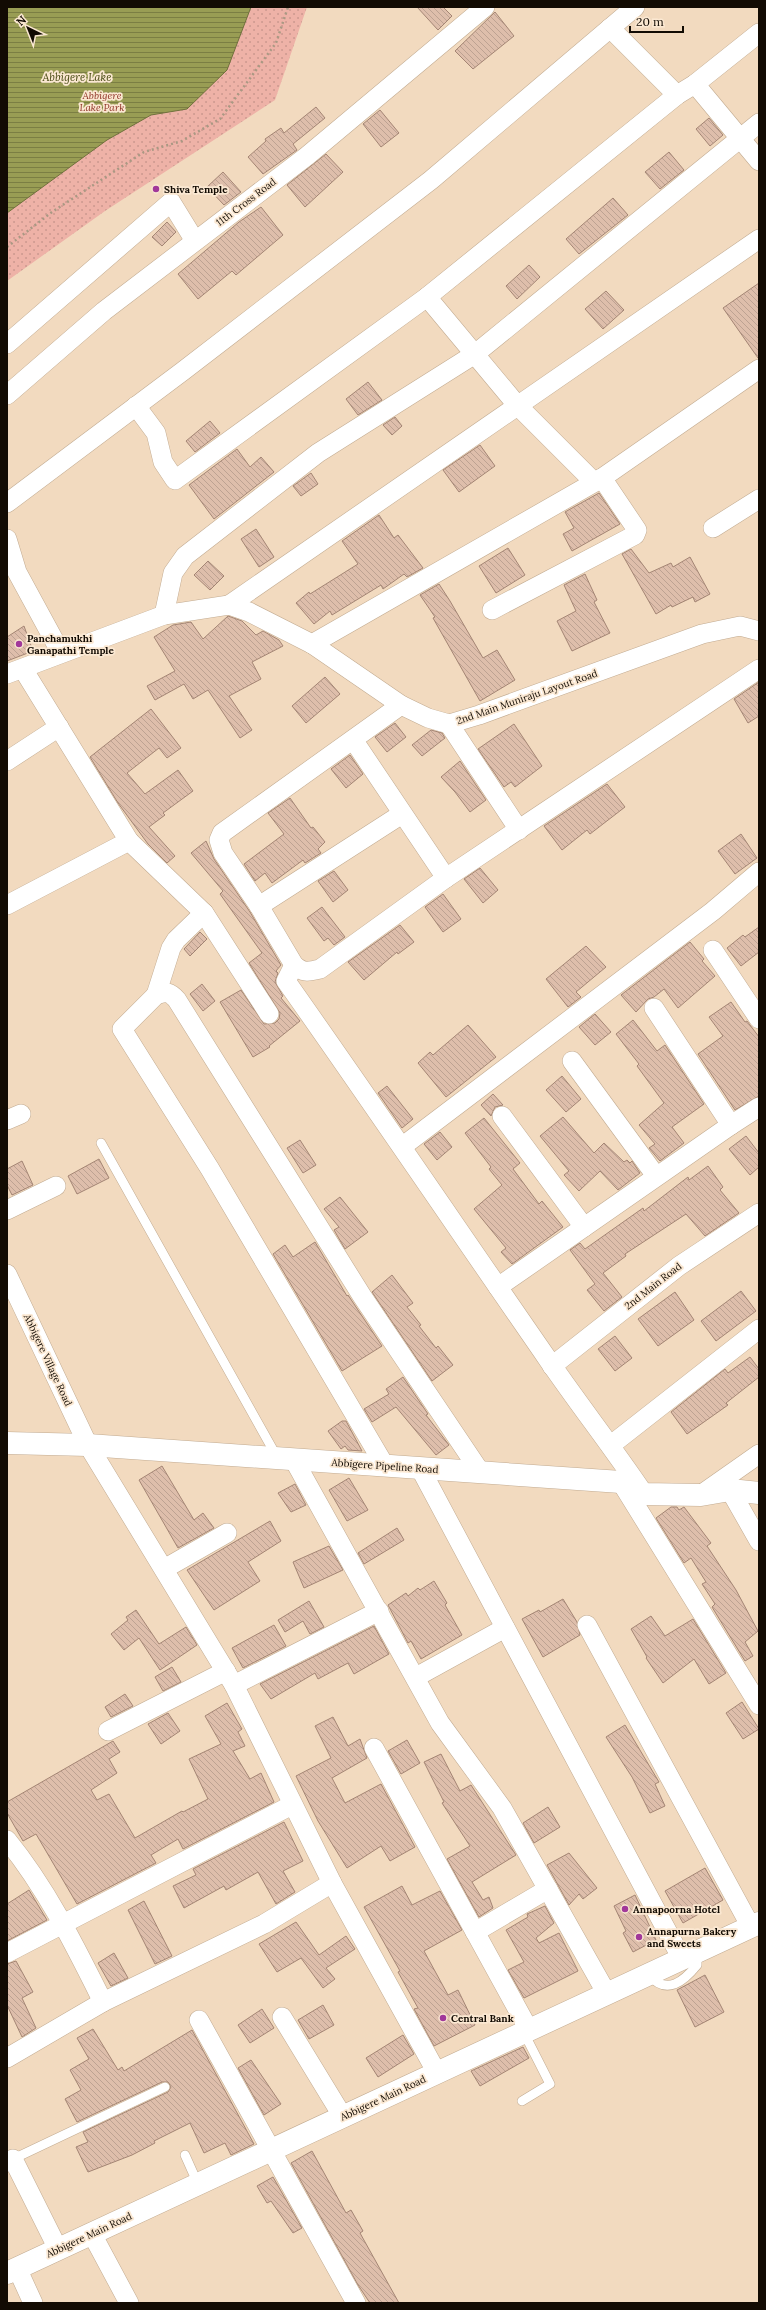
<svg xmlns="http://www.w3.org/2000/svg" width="766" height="2310" font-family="Lora,serif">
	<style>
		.grass { fill: url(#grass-dots) }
		.water { fill: url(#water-rules); stroke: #70713c }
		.building { fill: url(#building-back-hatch); stroke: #a48574 }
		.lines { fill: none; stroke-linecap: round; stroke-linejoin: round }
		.service-casing { stroke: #c2ab91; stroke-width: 10 }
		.minor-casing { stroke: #c2ab91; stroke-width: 20 }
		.tertiary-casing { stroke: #c2ab91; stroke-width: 23 }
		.secondary-casing { stroke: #c2ab91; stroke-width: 23 }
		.path { stroke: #aa9883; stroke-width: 2.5; stroke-dasharray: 2 3; stroke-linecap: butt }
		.service { stroke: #fff; stroke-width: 9 }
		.minor { stroke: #fff; stroke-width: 19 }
		.tertiary { stroke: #fff; stroke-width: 22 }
		.secondary { stroke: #fff; stroke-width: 22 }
		.poi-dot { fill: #a1389a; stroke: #fbe8d2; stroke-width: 1.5 }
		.labels { text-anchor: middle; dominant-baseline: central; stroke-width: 3.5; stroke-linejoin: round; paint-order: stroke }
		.park-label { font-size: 10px; font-style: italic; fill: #8f3427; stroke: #fbe8d2 }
		.poi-label { font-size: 10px; font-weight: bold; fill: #120b03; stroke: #fbe8d2; text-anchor: start }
		.street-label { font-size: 10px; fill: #120b03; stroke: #fbe8d2 }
		.water-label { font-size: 11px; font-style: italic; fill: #474912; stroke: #fbe8d2 }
	</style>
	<defs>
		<pattern id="grass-dots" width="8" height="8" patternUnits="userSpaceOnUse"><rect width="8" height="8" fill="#eeb2a7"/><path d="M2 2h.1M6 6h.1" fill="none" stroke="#cb988e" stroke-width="1.8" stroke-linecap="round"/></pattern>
		<pattern id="water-rules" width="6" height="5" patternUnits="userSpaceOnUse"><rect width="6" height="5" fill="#999d54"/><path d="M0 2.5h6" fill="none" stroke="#7b7e43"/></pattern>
		<pattern id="building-back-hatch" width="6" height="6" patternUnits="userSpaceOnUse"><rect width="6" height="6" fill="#debeab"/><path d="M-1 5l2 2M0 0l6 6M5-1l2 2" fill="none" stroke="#bda292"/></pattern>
	</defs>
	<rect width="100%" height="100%" fill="#f2dabf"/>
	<polygon class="grass" points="7,7 307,7 275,100 105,211 7,281"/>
	<polygon class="water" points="7,7 251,7 227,70 187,109 151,115 107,140 7,213"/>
	<g class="building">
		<polygon points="417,7 443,7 452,16 438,30"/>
		<polygon points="495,12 514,36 473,69 455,51"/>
		<polygon points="316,107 325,118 293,144 297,150 263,174 248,157 266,141 265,139 281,128 284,133"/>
		<polygon points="380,110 399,133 381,147 363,124"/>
		<polygon points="709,118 723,135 710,146 696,129"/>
		<polygon points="669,152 684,170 660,189 645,172"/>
		<polygon points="326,154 343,172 305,207 287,185"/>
		<polygon points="223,172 241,192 224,205 207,187"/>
		<polygon points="613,198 628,215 579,254 566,239"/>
		<polygon points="261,207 283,235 236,275 232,271 198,299 178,274 239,222"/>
		<polygon points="167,222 176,232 162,246 152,237"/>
		<polygon points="529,265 540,277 517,299 506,286"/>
		<polygon points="759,283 759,358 758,358 723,308"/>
		<polygon points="606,291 624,310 603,329 585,309"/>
		<polygon points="368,382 382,400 358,415 346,399"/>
		<polygon points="395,417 402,426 392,435 383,425"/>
		<polygon points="210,421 220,433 195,452 186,441"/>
		<polygon points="480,445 495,466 459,492 443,470"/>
		<polygon points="237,449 250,467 261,457 274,472 214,519 189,485"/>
		<polygon points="311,473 318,484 301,496 293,486"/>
		<polygon points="599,493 620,524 572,551 563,534 574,528 565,512"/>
		<polygon points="379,515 394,538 398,535 423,568 407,577 404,574 383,589 381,585 332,615 330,611 314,624 296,603 309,592 310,594 358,564 342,541"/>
		<polygon points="256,529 274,557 259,567 241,539"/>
		<polygon points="508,548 525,575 496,593 479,566"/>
		<polygon points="631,549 649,573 671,563 673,567 690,557 710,594 695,602 693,597 672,607 671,605 656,614 622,554"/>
		<polygon points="208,561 224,576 210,590 194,575"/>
		<polygon points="585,574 597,600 594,602 610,633 572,651 557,621 576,611 564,585"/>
		<polygon points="439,584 450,601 483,658 497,650 515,680 480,701 433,618 435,617 420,595"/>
		<polygon points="228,616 242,621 256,635 263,631 279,640 283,646 252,662 261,679 229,696 252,730 240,738 208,690 193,699 184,684 155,700 147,686 175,671 154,637 173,625 191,622 203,639"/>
		<polygon points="24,626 33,651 7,661 7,637"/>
		<polygon points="325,677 340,694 306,723 292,706"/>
		<polygon points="759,682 759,716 748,723 734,699"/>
		<polygon points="151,709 181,748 167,758 159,748 127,773 145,794 178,770 193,791 163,813 165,815 149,827 175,856 167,863 148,844 118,803 90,757"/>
		<polygon points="395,723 406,737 387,752 375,737"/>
		<polygon points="514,724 542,766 515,787 511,782 504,787 478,749"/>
		<polygon points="431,730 442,733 445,738 422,756 412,745"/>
		<polygon points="350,755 363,774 346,788 331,769"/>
		<polygon points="460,761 486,800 470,812 455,792 441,777"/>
		<polygon points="607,784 625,807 590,834 587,830 562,850 544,826"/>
		<polygon points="290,798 311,828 313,827 325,842 318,849 321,853 305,863 303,860 272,883 265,873 255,881 244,864 284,834 268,813"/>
		<polygon points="741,834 757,858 735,874 718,851"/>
		<polygon points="206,841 214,859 250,912 281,965 276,971 278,973 275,982 283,996 281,998 300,1021 269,1046 270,1047 253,1057 220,1002 241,990 264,1024 275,1023 279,1019 280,1013 249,963 262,953 220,894 223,891 191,853"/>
		<polygon points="480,868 498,890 483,903 464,879"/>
		<polygon points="334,871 348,890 333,902 318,881"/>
		<polygon points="443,894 461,919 443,932 425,907"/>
		<polygon points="322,907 345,937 334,945 328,938 324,941 307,918"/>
		<polygon points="400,925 414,942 398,954 397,952 364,980 348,962"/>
		<polygon points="759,927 759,952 741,966 727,948 743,935 745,937"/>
		<polygon points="200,932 207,939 190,956 184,949"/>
		<polygon points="690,942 704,959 702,961 715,976 678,1008 664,989 654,997 648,999 636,1012 621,995"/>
		<polygon points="586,946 606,967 576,992 581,997 568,1007 546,979"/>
		<polygon points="202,984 215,1001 203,1011 190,994"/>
		<polygon points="731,1002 745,1022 747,1021 759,1037 759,1096 735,1110 698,1054 723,1036 709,1017"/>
		<polygon points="595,1014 611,1032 595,1045 579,1027"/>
		<polygon points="633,1020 657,1051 665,1045 704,1104 672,1127 684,1143 660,1161 649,1148 655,1144 639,1125 664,1103 637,1066 639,1064 616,1034"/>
		<polygon points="468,1025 496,1057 446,1097 418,1063 430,1052 433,1055"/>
		<polygon points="562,1076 581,1099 566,1112 546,1090"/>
		<polygon points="387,1086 413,1119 402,1128 378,1093"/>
		<polygon points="493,1094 503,1105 495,1107 491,1116 481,1105"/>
		<polygon points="563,1117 594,1153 604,1143 624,1162 627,1160 630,1163 632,1161 640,1173 618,1190 600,1171 579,1191 564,1175 569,1171 540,1136"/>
		<polygon points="484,1118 520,1163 513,1169 539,1204 542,1201 563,1227 512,1264 501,1252 506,1248 474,1209 502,1185 489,1169 491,1167 465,1133"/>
		<polygon points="440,1132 452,1147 437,1160 424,1144"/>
		<polygon points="746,1136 759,1153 759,1167 750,1175 729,1149"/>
		<polygon points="300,1140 316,1165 303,1173 287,1148"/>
		<polygon points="99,1159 109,1178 77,1194 68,1176"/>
		<polygon points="22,1161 33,1185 12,1195 7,1185 7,1169"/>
		<polygon points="708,1166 723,1187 720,1190 739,1213 705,1236 686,1214 625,1254 626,1256 603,1273 622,1297 604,1311 587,1290 595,1284 570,1250 580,1243 585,1249 643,1208 644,1211 688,1177 689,1180"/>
		<polygon points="340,1197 368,1232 345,1249 334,1230 339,1227 324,1209"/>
		<polygon points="315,1242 347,1296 348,1295 382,1346 342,1371 273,1254 285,1245 293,1257"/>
		<polygon points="392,1275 413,1303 407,1307 421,1325 419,1326 436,1348 438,1346 453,1365 432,1381 372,1292"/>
		<polygon points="741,1291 756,1311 716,1341 701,1321"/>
		<polygon points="675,1292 694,1320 658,1346 638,1319"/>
		<polygon points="615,1336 632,1358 615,1371 598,1349"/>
		<polygon points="750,1357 759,1369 759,1377 726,1403 728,1405 687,1434 671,1412 725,1369 728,1373"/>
		<polygon points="403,1377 428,1414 426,1415 449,1445 436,1455 396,1407 372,1422 364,1409 389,1394 386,1389"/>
		<polygon points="342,1421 346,1421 362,1451 348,1450 345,1446 341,1449 328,1431"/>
		<polygon points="162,1466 194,1520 203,1513 214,1528 178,1548 139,1480"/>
		<polygon points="349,1478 368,1510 347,1521 329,1490"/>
		<polygon points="295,1484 306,1505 291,1512 278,1493"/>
		<polygon points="671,1507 677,1507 679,1510 684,1507 711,1543 707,1546 736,1590 758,1631 745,1642 753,1656 745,1661 712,1607 715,1604 702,1584 706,1582 691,1558 684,1563 656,1518"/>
		<polygon points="270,1521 281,1541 248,1562 260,1581 214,1610 187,1570"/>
		<polygon points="397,1528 404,1540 364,1564 358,1553"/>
		<polygon points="329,1546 343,1570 304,1588 293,1562"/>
		<polygon points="434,1581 447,1603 445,1605 462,1635 421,1659 411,1641 408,1643 388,1605 406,1593 408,1596 418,1588 420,1590"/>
		<polygon points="563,1599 577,1622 580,1635 543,1657 522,1619 539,1610 540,1612"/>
		<polygon points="309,1601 324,1627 310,1634 303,1621 285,1632 278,1620"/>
		<polygon points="136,1610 159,1644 186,1627 197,1645 160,1670 139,1638 124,1650 111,1634 128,1620 126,1617"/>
		<polygon points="651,1616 665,1636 693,1619 726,1673 709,1684 694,1659 663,1683 646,1658 647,1657 631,1629"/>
		<polygon points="274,1625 286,1646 243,1668 232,1648"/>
		<polygon points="374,1626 389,1654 354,1674 348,1663 318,1679 315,1673 271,1699 260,1684"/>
		<polygon points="172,1667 181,1682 163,1691 155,1677"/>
		<polygon points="125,1694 133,1706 111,1717 105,1707"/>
		<polygon points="742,1702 759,1729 743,1739 726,1713"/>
		<polygon points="227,1703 242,1729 238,1732 245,1746 233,1751 250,1779 261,1773 274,1802 183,1849 178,1839 151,1855 156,1863 77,1904 36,1834 23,1841 7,1813 7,1802 113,1741 120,1752 109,1759 117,1773 91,1790 97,1800 109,1794 135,1838 182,1811 183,1812 208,1799 189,1759 221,1744 205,1716"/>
		<polygon points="168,1713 180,1731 161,1744 148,1724"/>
		<polygon points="333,1717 348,1746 360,1739 367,1758 332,1778 345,1803 381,1784 415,1847 390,1861 381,1846 347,1868 318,1821 296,1776 331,1758 315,1726"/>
		<polygon points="625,1725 659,1782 655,1784 665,1806 650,1813 632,1777 606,1737"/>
		<polygon points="407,1740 420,1763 401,1774 388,1751"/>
		<polygon points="441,1754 460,1791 471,1785 516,1855 472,1882 483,1900 489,1897 493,1908 479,1917 447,1859 470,1846 442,1803 444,1802 424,1762"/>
		<polygon points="548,1807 560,1827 534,1843 523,1823"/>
		<polygon points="284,1822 303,1861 283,1871 295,1892 276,1904 258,1872 226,1890 224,1886 184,1908 173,1886 196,1875 193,1869"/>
		<polygon points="569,1853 597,1888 583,1899 579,1894 569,1905 547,1865"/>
		<polygon points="705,1868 723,1900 683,1923 665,1891"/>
		<polygon points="402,1886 412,1905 440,1891 462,1930 424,1951 448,1995 458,1990 475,2025 434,2046 414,2009 418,2008 398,1972 400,1971 364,1907"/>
		<polygon points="29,1890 47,1920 7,1941 7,1904"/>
		<polygon points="635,1895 656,1940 633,1952 623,1933 626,1931 614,1906"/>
		<polygon points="144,1901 172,1956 155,1964 128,1910"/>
		<polygon points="545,1906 554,1923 536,1938 539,1943 559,1933 578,1971 524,1998 508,1970 524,1962 506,1930 528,1917 527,1914"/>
		<polygon points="296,1922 319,1955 346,1936 355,1949 326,1968 335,1979 323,1988 301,1958 277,1972 259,1944"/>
		<polygon points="114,1953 128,1978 111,1986 98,1963"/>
		<polygon points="16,1961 33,1992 22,1998 36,2028 22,2037 7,2005 7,1964"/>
		<polygon points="705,1975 724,2012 695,2027 677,1990"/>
		<polygon points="323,2005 334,2025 309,2039 298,2020"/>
		<polygon points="262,2009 274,2028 250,2043 238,2025"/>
		<polygon points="93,2029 118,2070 122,2067 124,2071 192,2030 254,2144 231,2155 225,2143 204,2153 190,2123 154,2141 155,2143 132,2155 88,2172 76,2147 88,2142 83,2132 168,2092 171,2087 168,2082 162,2082 77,2122 65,2099 81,2090 70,2070 89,2059 77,2038"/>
		<polygon points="403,2035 414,2054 378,2077 366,2058"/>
		<polygon points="523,2047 529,2058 480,2086 471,2071"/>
		<polygon points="251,2060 281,2104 264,2115 238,2068"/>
		<polygon points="312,2151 346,2213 351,2210 363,2231 360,2233 399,2303 370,2303 358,2285 291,2163"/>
		<polygon points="273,2177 302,2228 293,2233 271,2201 267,2203 257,2186"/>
	</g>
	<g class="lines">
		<g class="service-casing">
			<g id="service">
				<polyline points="101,1143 277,1457"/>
				<path d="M 649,1975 C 667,1996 684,1981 697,1965 L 697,1952"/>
				<polyline points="522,2101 550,2084 524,2033"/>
				<polyline points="185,2155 198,2184"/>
				<polyline points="13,2159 165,2087"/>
			</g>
		</g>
		<g class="minor-casing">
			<g id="minor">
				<polyline points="610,28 677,95"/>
				<polyline points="695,84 759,161"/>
				<polyline points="427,297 517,405 594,482"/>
				<polyline points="7,344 171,202 195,241"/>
				<polyline points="7,395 104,311 307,156 485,7"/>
				<polyline points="136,406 156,433 163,462 175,480 427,297 677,95 695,84 759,33"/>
				<polyline points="7,503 183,371 431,180 635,7"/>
				<polyline points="713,528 759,499"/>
				<polyline points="7,539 17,572 61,653"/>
				<polyline points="229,605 759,239"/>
				<polyline points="492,610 635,535 637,530 602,478"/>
				<polyline points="164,615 173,573 185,556 318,453 475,354 759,123"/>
				<polyline points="312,644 602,478 759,369"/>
				<polyline points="7,674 164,615 229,605 249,612 312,644 401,705 428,718 449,724 479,715 702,634 740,626 759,631"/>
				<path d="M 401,705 L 222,833 L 219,840 L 223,853 L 259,906 L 294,965 C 303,973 308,972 320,969 L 446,878 L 759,669"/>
				<polyline points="449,724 519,830"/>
				<polyline points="354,741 446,878"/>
				<polyline points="7,761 59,727"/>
				<polyline points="129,841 204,913 269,1014"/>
				<polyline points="7,905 129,841 23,669"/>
				<polyline points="259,906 402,814"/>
				<polyline points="713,950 759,1019"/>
				<path d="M 294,965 L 286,981 C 375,1107 461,1234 549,1361 C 580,1406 613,1448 644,1494"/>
				<polyline points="156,995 171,948 176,940 204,913"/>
				<polyline points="572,1061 656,1176"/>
				<polyline points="502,1116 584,1227"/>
				<polyline points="7,1120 21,1114"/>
				<polyline points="731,1125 759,1107"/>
				<polyline points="403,1146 713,911 759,872"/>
				<polyline points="7,1210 56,1186"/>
				<polyline points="7,1274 88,1445 234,1685 332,1883 437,2073"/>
				<polyline points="498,1287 731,1125 654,1008"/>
				<polyline points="552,1366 679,1266 759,1213"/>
				<polyline points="611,1445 759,1329"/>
				<polyline points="294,1460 440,1723 502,1808 607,1994"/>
				<path d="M 385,1466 L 210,1169 L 122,1029 L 156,995 C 166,991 170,992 177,1000 L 362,1296 L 481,1473"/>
				<polyline points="420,1468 682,1959"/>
				<polyline points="621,1482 759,1705"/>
				<polyline points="730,1490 759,1541"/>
				<polyline points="702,1494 759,1454"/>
				<polyline points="164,1569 227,1533"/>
				<polyline points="587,1625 751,1927"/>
				<polyline points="416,1677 505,1628"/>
				<polyline points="234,1685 379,1611"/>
				<polyline points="108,1731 226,1671"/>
				<polyline points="374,1748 529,2030"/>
				<path d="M 7,1840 C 47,1889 75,1946 103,2002"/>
				<polyline points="475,1932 548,1889"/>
				<polyline points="7,1953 292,1805"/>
				<polyline points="282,2017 343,2117"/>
				<polyline points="199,2020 356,2303"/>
				<polyline points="7,2058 103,2002 264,1924 332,1883"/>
				<polyline points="7,2162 13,2159 58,2249"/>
				<polyline points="92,2234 129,2303"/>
				<polyline points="17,2268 33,2303"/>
			</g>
		</g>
		<g class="tertiary-casing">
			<polyline id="tertiary" points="7,1443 88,1445 621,1482 644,1494 701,1495 730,1490 759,1493"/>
		</g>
		<g class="secondary-casing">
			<polyline id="secondary" points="7,2273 759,1923"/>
		</g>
		<polyline class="path" points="7,247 52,212 144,152 182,141 220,119 276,43 288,7"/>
		<use href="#service" class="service"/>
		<use href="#minor" class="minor"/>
		<use href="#tertiary" class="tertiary"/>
		<use href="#secondary" class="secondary"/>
	</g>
	<g class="poi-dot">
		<circle cx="156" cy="189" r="4"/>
		<circle cx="19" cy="644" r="4"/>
		<circle cx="625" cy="1909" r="4"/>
		<circle cx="639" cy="1937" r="4"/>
		<circle cx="443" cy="2018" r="4"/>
	</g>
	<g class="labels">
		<g class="park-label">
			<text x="102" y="95">Abbigere<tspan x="102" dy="12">Lake Park</tspan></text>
		</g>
		<g class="poi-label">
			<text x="164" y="189">Shiva Temple</text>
			<text x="27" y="638">Panchamukhi<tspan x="27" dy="12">Ganapathi Temple</tspan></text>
			<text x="633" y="1909">Annapoorna Hotel</text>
			<text x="647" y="1931">Annapurna Bakery<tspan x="647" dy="12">and Sweets</tspan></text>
			<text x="451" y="2018">Central Bank</text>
		</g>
		<g class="street-label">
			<text transform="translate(246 202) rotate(-37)">11th Cross Road</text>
			<text transform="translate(527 697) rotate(-19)">2nd Main Muniraju Layout Road</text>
			<text transform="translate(653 1286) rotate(-38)">2nd Main Road</text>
			<text transform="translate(48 1360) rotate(65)">Abbigere Village Road</text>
			<text transform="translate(385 1466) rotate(4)">Abbigere Pipeline Road</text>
			<text transform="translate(383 2098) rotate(-25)">Abbigere Main Road</text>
			<text transform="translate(89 2235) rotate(-25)">Abbigere Main Road</text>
		</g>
		<g class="water-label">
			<text x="77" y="77">Abbigere Lake</text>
		</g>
	</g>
	<rect width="766" height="2310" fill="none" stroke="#120b03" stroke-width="16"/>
	<g transform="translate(28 28) rotate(317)" stroke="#fbe8d2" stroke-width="3" paint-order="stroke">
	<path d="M0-3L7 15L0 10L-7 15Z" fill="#120b03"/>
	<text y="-6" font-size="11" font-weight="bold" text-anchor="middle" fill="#120b03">N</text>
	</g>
	<path d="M630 26v6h53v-6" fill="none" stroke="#120b03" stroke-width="2"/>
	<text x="636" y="26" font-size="12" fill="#120b03" stroke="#fbe8d2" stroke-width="3" paint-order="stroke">20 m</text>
</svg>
